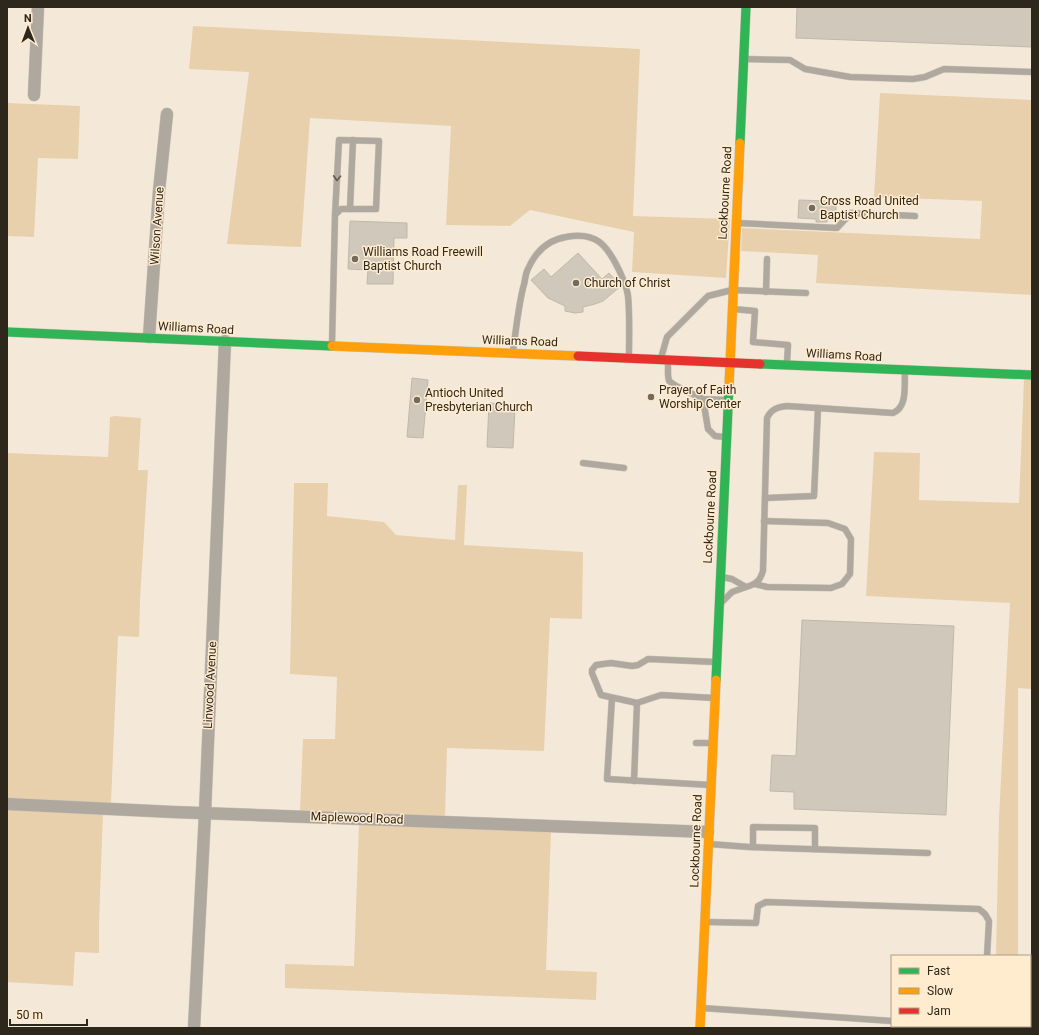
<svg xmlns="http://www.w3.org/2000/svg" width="1039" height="1035" font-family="Roboto,sans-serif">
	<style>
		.green { fill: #e8d0ac }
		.building { fill: #d1c8bc; stroke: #c0b8ab }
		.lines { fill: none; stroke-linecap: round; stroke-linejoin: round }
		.lane-casing { stroke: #cec5b9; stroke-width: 7 }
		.street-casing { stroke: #cec5b9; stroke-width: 13 }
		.fast-casing { stroke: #cec5b9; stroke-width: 10 }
		.slow-casing { stroke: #cec5b9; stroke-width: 10 }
		.jam-casing { stroke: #cec5b9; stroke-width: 10 }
		.lane { stroke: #aea89e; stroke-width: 6 }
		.street { stroke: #aea89e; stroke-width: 12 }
		.fast { stroke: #30b455; stroke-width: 9 }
		.slow { stroke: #ff9f0a; stroke-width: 9 }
		.jam { stroke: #e5322d; stroke-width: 9 }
		.oneway { stroke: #615b50 }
		.poi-dot { fill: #736b5e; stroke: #ffebce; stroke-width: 1.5 }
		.labels { text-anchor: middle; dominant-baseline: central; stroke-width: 3; stroke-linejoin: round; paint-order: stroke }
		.street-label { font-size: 12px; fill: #2e271c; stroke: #ffebce }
		.poi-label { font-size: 12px; fill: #2e271c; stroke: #ffebce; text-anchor: start }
	</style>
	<rect width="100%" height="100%" fill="#f4e9d9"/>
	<g class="green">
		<polygon points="193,26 640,49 633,216 730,219 726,278 632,272 634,232 530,210 510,226 446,225 451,126 310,118 301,247 227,244 249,72 189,69"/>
		<polygon points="880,93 1032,100 1032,295 816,283 818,255 741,251 742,228 980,239 982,201 874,197"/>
		<polygon points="7,103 80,106 78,159 38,158 34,237 7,236"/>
		<polygon points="1024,379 1032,379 1032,689 1018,688 1018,956 996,956 999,818 1010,603 866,596 874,452 920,453 919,500 1019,503"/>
		<polygon points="115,416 141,418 138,470 148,470 140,600 139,637 118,636 111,803 7,799 7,453 108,457 110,417"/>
		<polygon points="294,483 328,483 327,516 384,522 396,535 455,540 458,485 467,485 464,545 583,552 582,619 550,618 544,751 447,748 445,817 300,812 303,739 335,739 337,677 290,674"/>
		<polygon points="7,808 103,812 99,923 99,953 75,952 73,986 7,982"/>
		<polygon points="359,823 551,831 546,970 597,972 596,1000 285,988 285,964 354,966"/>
	</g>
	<g class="building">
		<polygon points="797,7 1032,7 1032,47 796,38"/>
		<polygon points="799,200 828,201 828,206 836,206 836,215 828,214 827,222 816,222 816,219 798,218"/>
		<polygon points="350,221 407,223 407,238 394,238 393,284 367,284 368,270 348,269"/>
		<polygon points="578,253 602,279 609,273 621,286 603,301 595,304 583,307 583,312 575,313 565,311 565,306 548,298 531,280 544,269 551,277"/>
		<polygon points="412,378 428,380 423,438 407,437"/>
		<polygon points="489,403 509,404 508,409 515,409 513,448 487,447"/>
		<polygon points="802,620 954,626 946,815 794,809 794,792 770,791 772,755 796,756"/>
	</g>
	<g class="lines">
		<g class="lane-casing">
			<g id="lane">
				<polyline points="745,59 790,60 805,69 850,77 913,79 925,77 944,69 1032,72"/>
				<polyline points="350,209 353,140"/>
				<polyline points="737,223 837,228 851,213 915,216"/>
				<polyline points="766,292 767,259"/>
				<polyline points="733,309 755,311 753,342 788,345 787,363"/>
				<polyline points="332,344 335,215 339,140 379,141 376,209 341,209 335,215"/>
				<path d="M 513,351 C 516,330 518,309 523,288 C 525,283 525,276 527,271 C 535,252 547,240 566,237 C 596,231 607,245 619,270 C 623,279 627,287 628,296 C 630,316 629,337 629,357"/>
				<polyline points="661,358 667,337 708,296 732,290 806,293"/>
				<polyline points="668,361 668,375 669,381 676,386 703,399 727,400"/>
				<polyline points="703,399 708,429 715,436 725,437"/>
				<polyline points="583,463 624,468"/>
				<polyline points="765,498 814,496 818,408"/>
				<polyline points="722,577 732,579 746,587 732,592 722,602"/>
				<polyline points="755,584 767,587 831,588 842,584 850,574 851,539 845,529 828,523 764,521"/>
				<path d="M 746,587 C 756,584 760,581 763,571 L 767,418 C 771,409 778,407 787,406 L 893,413 C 908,407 904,385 905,371"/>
				<polyline points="612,698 607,779 710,785"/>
				<polyline points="714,698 661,695 637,703 601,695 592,673 592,670 596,665 611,663 632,666 638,665 648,659 715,662"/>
				<polyline points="696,743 712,743"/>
				<polyline points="634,781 637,703"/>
				<polyline points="709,844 749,847 928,853"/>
				<polyline points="753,847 753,827 815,828 815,849"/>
				<polyline points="706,922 756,923 758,906 766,902 979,909 985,914 989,921 987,956"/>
				<polyline points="702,1008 892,1021"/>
				<polyline points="901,1026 903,1028"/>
				<polyline points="981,1028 983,1026"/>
			</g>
		</g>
		<g class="street-casing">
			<g id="street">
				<polyline points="34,95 38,7"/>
				<polyline points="149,337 159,191 167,114"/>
				<polyline points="7,804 173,812 708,832"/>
				<polyline points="194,1028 205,813 225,341"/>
			</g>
		</g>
		<g class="fast-casing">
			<g id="fast">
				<polyline points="740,143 746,7"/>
				<polyline points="7,332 332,346"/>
				<polyline points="760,364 1032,375"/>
				<polyline points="716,680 729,386"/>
			</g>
		</g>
		<g class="slow-casing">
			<g id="slow">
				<polyline points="332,346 578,356"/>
				<polyline points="729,386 740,143"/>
				<polyline points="700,1028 716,680"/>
			</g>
		</g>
		<g class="jam-casing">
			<polyline id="jam" points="578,356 760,364"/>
		</g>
		<use href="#lane" class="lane"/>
		<use href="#street" class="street"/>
		<use href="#fast" class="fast"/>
		<use href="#slow" class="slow"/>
		<use href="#jam" class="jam"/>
	</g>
	<defs><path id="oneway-chevron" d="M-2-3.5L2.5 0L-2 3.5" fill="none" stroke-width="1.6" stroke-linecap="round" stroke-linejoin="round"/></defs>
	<use class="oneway" href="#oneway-chevron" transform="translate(337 178) rotate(93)"/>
	<g class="poi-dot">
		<circle cx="812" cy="208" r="4"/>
		<circle cx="355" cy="259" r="4"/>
		<circle cx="576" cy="283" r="4"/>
		<circle cx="651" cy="397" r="4"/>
		<circle cx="417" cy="400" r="4"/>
	</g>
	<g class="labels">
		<g class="street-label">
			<text transform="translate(725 193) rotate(-87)">Lockbourne Road</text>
			<text transform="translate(157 226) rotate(-86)">Wilson Avenue</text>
			<text transform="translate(196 328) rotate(3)">Williams Road</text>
			<text transform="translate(520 341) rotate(2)">Williams Road</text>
			<text transform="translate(844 355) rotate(3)">Williams Road</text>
			<text transform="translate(710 517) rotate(-87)">Lockbourne Road</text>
			<text transform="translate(210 685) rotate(-87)">Linwood Avenue</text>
			<text transform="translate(357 818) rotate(2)">Maplewood Road</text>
			<text transform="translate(696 841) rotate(-88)">Lockbourne Road</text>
		</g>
		<g class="poi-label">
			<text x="820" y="201">Cross Road United<tspan x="820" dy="14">Baptist Church</tspan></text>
			<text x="363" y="252">Williams Road Freewill<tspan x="363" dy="14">Baptist Church</tspan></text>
			<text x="584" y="283">Church of Christ</text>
			<text x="659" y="390">Prayer of Faith<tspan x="659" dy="14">Worship Center</tspan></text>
			<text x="425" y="393">Antioch United<tspan x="425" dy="14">Presbyterian Church</tspan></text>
		</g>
	</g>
	<rect width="1039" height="1035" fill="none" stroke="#2e271c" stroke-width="16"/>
	<rect x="891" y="955" width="140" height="72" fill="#ffebce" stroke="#ab9d87"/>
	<rect x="899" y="968" width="20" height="6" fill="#30b455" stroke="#ab9d87"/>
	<text x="927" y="975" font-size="12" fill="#2e271c">Fast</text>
	<rect x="899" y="988" width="20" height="6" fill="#ff9f0a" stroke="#ab9d87"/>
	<text x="927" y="995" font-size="12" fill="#2e271c">Slow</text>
	<rect x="899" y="1008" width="20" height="6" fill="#e5322d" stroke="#ab9d87"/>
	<text x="927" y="1015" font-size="12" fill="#2e271c">Jam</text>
	<g transform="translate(28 28) rotate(359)" stroke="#ffebce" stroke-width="3" paint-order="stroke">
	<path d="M0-3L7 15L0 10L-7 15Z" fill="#2e271c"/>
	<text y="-6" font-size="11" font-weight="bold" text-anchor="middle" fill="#2e271c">N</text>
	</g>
	<path d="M10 1019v6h77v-6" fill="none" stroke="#2e271c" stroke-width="2"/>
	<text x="16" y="1019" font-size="12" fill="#2e271c" stroke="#ffebce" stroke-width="3" paint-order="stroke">50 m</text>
</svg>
